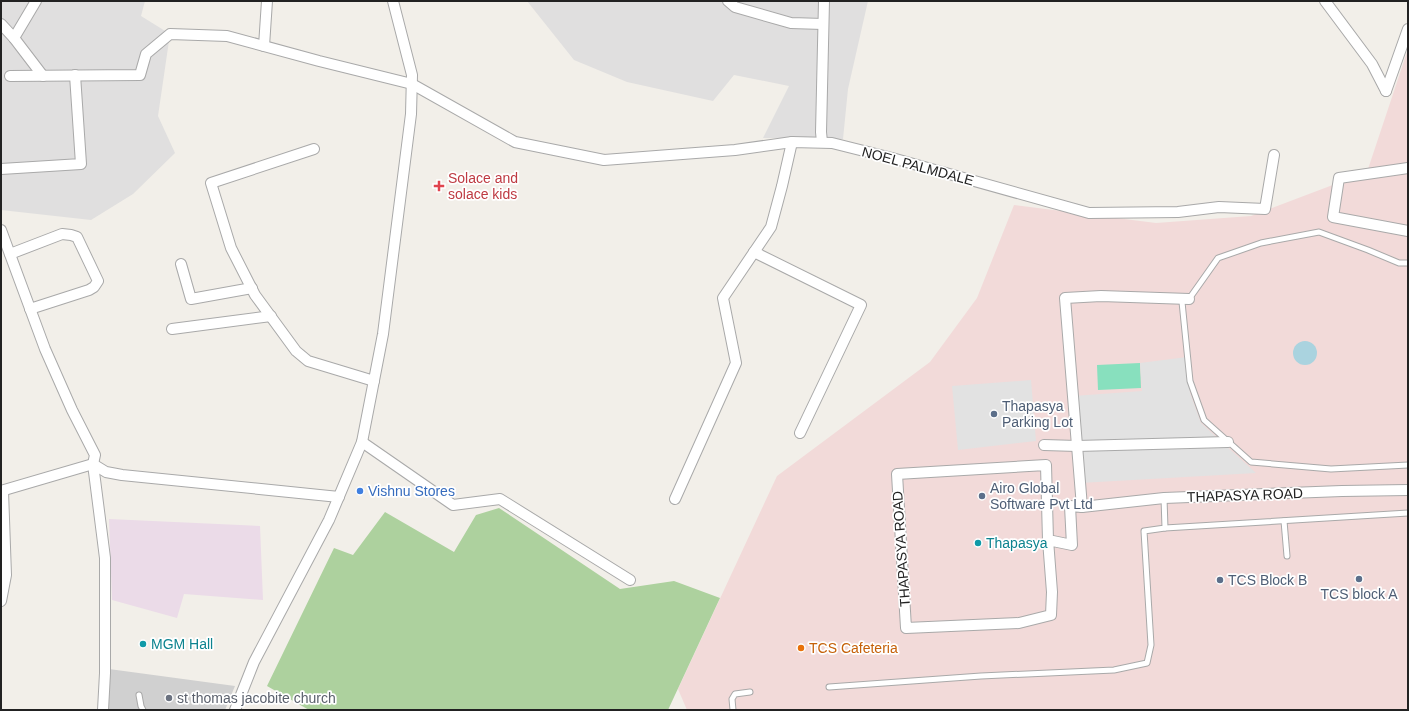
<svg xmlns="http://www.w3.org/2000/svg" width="1409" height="711" font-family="Helvetica,sans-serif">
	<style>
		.residential { fill: #e0dfdf }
		.commercial { fill: #f2dad9 }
		.industrial { fill: #ebdbe8 }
		.religious { fill: #d0d0d0 }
		.forest { fill: #add19e }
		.pitch { fill: #88e0be }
		.parking { fill: #e2e2e2 }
		.water { fill: #aad3df }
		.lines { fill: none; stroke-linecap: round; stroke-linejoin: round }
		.lane-casing { stroke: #a9a9a9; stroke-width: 7 }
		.street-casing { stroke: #a9a9a9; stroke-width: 12 }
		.lane { stroke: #fff; stroke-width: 5 }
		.street { stroke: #fff; stroke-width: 10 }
		.health-dot { fill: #e0444e; stroke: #fff; stroke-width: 1.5 }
		.service-dot { fill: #5c6f8a; stroke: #fff; stroke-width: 1.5 }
		.shop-dot { fill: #3f7fe0; stroke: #fff; stroke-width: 1.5 }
		.culture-dot { fill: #0f9aa8; stroke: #fff; stroke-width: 1.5 }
		.food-dot { fill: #e8710a; stroke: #fff; stroke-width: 1.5 }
		.worship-dot { fill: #6b7280; stroke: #fff; stroke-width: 1.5 }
		.labels { text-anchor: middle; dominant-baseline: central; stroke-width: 3.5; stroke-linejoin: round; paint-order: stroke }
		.street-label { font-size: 14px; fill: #222; stroke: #fff }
		.health-label { font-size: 14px; fill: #be3a42; stroke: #fff; text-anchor: start }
		.service-label { font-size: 14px; fill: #4e5e75; stroke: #fff; text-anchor: start }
		.shop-label { font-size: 14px; fill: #366cbe; stroke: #fff; text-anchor: start }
		.culture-label { font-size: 14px; fill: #0d838f; stroke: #fff; text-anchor: start }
		.food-label { font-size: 14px; fill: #c56008; stroke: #fff; text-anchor: start }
		.worship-label { font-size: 14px; fill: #5b616d; stroke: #fff; text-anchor: start }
	</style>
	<rect width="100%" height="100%" fill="#f2efe9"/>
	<g class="residential">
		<polygon points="1,1 145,1 141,16 170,34 158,116 175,153 133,194 91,220 1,210"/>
		<polygon points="527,1 868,1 848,89 843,139 763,138 789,86 734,75 713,101 627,82 574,60"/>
	</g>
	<polygon class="commercial" points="1408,49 1408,710 687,710 678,689 777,476 930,362 977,298 1014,205 1156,223 1251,216 1367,172"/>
	<polygon class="industrial" points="109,519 260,526 263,600 184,594 177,618 112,600"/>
	<polygon class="religious" points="109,669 235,686 225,710 107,710"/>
	<polygon class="forest" points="499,508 620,589 674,581 720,598 668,710 309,710 267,686 334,548 353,555 385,512 454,552 476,515"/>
	<polygon class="pitch" points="1140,363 1141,388 1098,390 1097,365"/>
	<g class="parking">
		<polygon points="1187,357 1190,393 1201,423 1256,473 1080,483 1074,396 1142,391 1140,363"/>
		<polygon points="1031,380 1036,441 958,450 952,386"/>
	</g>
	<circle class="water" cx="1305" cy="353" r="12"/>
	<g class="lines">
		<g class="lane-casing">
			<g id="lane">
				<polyline points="1408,263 1399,263 1368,250 1319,232 1261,243 1218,258 1189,299 1182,302 1190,381 1204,420 1251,462 1331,469 1408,465"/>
				<polyline points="1284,521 1287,556"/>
				<polyline points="1165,528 1408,513"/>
				<polyline points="829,687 981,676 1114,670 1147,663 1151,645 1144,531 1165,528 1164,498"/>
				<polyline points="139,695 141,706 143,710"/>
				<polyline points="733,710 732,699 735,694 750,692"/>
			</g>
		</g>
		<g class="street-casing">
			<g id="street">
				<polyline points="728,1 735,7 791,23 823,24"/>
				<polyline points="1325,1 1372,64 1386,91"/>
				<polyline points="1,24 14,38 43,76"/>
				<polyline points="14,38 36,1"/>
				<polyline points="264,46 267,1"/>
				<polyline points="10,76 140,75 146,54 170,34 227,36 319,61 412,84 515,142 604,160 735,150 792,142 832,143 892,158 1089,213 1178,212 1219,207 1265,209 1274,155"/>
				<polyline points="1386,91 1408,29"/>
				<polyline points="822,142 821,132 824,1"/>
				<polyline points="314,149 211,183 231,248 255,295 296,351 308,361 374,381"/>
				<polyline points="1408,168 1339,178 1333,217 1408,231"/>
				<polyline points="1,169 81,164 75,75"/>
				<polyline points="1,230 45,349 72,410 95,455 93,464 105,558 105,673 103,710"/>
				<polyline points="754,252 861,305 800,433"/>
				<polyline points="10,254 62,234 71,235 77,237 98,281 94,287 89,290 30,309"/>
				<polyline points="181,264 191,299 252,288"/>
				<polyline points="1189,299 1101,296 1065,298 1082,507 1164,498 1342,491 1408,490"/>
				<polyline points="172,329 271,316"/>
				<polyline points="362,442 453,505 500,499 630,580"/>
				<polyline points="1044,445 1077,446 1228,442"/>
				<polyline points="1,491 93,464 106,472 122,475 339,497"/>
				<polyline points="675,499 736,363 723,298 771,227 782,186 792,142"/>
				<polyline points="1048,540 1046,465 897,474 906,628 1019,623 1051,615 1052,592 1048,540 1072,545 1070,506 1082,507"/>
				<polyline points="1,601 6,575 3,491"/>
				<polyline points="235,710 254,662 329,520 362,442 383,334 411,114 412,75 393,1"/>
			</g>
		</g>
		<use href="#lane" class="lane"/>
		<use href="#street" class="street"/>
	</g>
	<path class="health-dot" d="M437 180h4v4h4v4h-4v4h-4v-4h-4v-4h4z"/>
	<g class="service-dot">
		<circle cx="994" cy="414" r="4"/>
		<circle cx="982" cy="496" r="4"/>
		<circle cx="1359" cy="579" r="4"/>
		<circle cx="1220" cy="580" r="4"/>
	</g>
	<circle class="shop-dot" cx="360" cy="491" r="4"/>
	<g class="culture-dot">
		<circle cx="978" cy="543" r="4"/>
		<circle cx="143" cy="644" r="4"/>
	</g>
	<circle class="food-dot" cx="801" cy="648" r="4"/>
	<circle class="worship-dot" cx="169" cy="698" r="4"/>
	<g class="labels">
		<g class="street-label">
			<text transform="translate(918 166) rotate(15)">NOEL PALMDALE</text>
			<text transform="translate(1245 495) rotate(-2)">THAPASYA ROAD</text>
			<text transform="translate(901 549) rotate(-94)">THAPASYA ROAD</text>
		</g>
		<g class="health-label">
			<text x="448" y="178">Solace and<tspan x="448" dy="16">solace kids</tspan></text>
		</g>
		<g class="service-label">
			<text x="1002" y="406">Thapasya<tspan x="1002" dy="16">Parking Lot</tspan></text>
			<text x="990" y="488">Airo Global<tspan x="990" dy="16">Software Pvt Ltd</tspan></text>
			<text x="1228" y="580">TCS Block B</text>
			<text x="1359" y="594" text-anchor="middle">TCS block A</text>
		</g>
		<g class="shop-label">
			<text x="368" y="491">Vishnu Stores</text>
		</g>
		<g class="culture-label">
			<text x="986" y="543">Thapasya</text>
			<text x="151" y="644">MGM Hall</text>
		</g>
		<g class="food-label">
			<text x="809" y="648">TCS Cafeteria</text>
		</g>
		<g class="worship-label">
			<text x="177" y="698">st thomas jacobite church</text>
		</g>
	</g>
	<rect width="1409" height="711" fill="none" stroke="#222222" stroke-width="4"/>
</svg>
